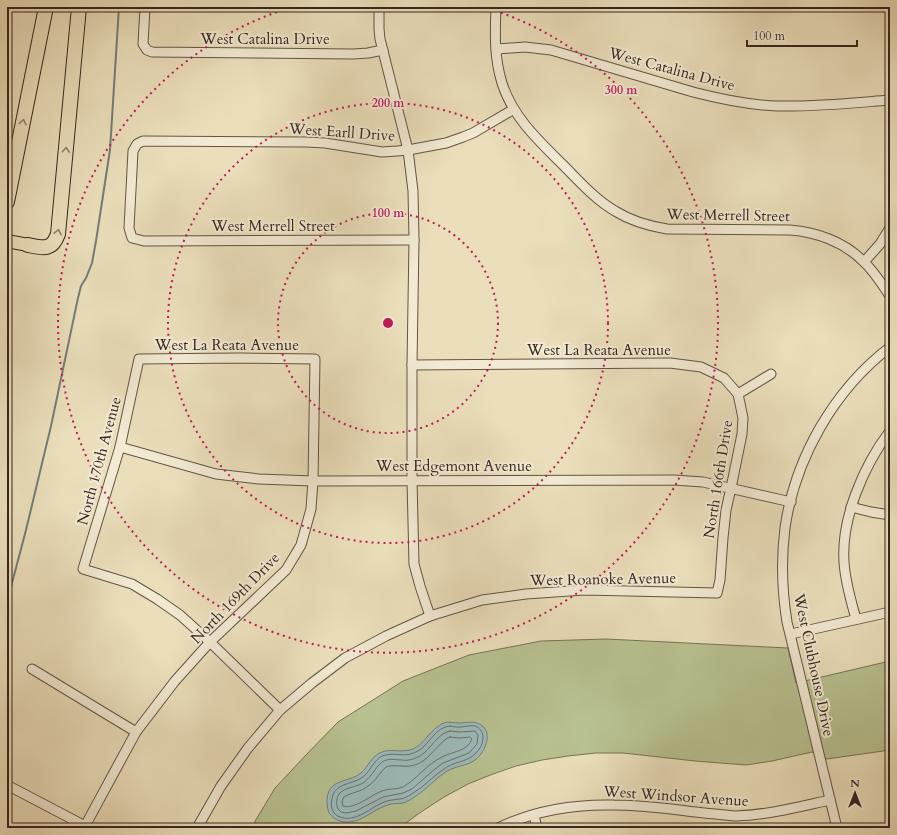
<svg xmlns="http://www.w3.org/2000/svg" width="897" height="835" font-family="Cardo,serif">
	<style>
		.green { fill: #b8c190; stroke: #777358 }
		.water { fill: #9cbaba; stroke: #737e7c }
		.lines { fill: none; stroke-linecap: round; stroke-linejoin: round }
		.shore { stroke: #69706c; stroke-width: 1 }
		.stream { stroke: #737e7c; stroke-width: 2 }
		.minor-casing { stroke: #635446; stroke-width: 11 }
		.major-casing { stroke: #36251f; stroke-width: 14 }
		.highway-casing { stroke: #36251f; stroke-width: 16 }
		.minor { stroke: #f2ead3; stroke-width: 9 }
		.major { stroke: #ebdfbb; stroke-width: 12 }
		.highway { stroke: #ebdfbb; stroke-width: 14 }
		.oneway { stroke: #90826d }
		.ring { fill: none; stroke: #c2185b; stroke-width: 2; stroke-dasharray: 2 4 }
		.labels { text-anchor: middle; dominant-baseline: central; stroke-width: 4; stroke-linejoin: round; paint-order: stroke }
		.street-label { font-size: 15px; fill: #36251f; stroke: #f2ead3 }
		.centre { fill: #c2185b; stroke: #f2ead3; stroke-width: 2 }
		.ring-label { font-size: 12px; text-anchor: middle; font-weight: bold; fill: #c2185b; stroke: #f2ead3; stroke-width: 4; stroke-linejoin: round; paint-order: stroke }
	</style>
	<rect width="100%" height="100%" fill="#ebdfbb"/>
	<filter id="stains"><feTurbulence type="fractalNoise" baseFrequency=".005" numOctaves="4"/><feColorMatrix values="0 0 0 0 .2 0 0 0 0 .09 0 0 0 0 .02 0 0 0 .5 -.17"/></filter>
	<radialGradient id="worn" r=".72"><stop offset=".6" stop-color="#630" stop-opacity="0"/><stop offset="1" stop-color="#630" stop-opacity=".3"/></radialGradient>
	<polygon class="green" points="606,639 788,648 796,683 890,661 890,750 827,759 812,752 772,761 746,765 695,761 623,753 596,753 568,756 542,760 516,766 493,774 468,784 444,797 418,814 399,828 251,828 275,788 305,756 338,722 403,681 469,655 541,641"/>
	<path class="water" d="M 447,722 C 451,722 455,723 459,723 C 465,723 471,721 477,723 C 495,729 486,752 475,760 C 467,766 456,766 447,771 C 436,778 427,789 416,796 C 412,799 407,802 403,803 C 398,804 392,803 388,805 C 371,810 359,826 340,821 C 336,820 332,817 330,814 C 327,810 327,804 327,799 C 329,778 349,783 361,773 C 369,766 371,756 382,752 C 393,748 404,754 415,748 C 427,741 432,726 447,722 Z"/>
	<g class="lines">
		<g class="shore">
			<path d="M 450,726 C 453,727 457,727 460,727 C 465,727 472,724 477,727 C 481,729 483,733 483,737 C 483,741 482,745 480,748 C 469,764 458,759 444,769 C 433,776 424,787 413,793 C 409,796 404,799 399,799 C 394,800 389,800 384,802 C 371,807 356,823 340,817 C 337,816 334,814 333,811 C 331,808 331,803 332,799 C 334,782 354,785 364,776 C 371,770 374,760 382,756 C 395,751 404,759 418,751 C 430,744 435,727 450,726 Z"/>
			<path d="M 450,731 L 460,732 L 475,731 L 478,735 L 477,744 L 469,753 L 443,763 L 435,769 L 412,789 L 403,793 L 383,797 L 356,811 L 346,813 L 341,812 L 338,809 C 336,804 336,799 339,794 C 343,788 356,787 363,783 C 372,777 377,764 384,761 C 390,758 396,760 402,760 C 409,761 414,759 420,756 C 431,749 438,733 450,731 Z"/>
			<path d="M 450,737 L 459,738 L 470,737 L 472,739 C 467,752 453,751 442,757 C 427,764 417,779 403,787 C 396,790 389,788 382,791 C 371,795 354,810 343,806 L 342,801 L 344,797 C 352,792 361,792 368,786 C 376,781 379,773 386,767 C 391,765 396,766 402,766 C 410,767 417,765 423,761 C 432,755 442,739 450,737 Z"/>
		</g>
		<polyline class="stream" points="7,602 26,530 51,426 78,298 81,286 86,278 92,263 96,241 110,150 119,7"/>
		<g class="minor-casing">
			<g id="minor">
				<polyline points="145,7 143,44 147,50 152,52 354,54 368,53 383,50"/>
				<polyline points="379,7 379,29 380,39 408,150 413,191 414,240 412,365 412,480 414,564 420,586 430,616"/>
				<path d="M 496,7 C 495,32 494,58 502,83 C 513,118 540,142 565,167 C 581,183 596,200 615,211 C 631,221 649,226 667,229 L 790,230 C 817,232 844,242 863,261 C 874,271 882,284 890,296"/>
				<path d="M 496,49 L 525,47 L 551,50 L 693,92 C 720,99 749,105 777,106 C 815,107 852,103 890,100"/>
				<polyline points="414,240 144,241 132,238 129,228 133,151 137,144 143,141 306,142 325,143 382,152 397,151 408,150 446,143 463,137 473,133 514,109"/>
				<polyline points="864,262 880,244 890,228"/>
				<polyline points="738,394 771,374"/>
				<polyline points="120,447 216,474 259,479 313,481 674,480 703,482 791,502"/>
				<polyline points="851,507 871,512 890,515"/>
				<path d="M 856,619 C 851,601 845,581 844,562 C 841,518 864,465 890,431"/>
				<polyline points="791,634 890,612"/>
				<polyline points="32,669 136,732"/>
				<polyline points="7,785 89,828"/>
				<polyline points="534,815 537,828"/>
				<polyline points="85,826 136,732 175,681 210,642 286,570 301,545 311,509 313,481 315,359 240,358 139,359 120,447 83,569 132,584 157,599 180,615 210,642 280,710"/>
				<polyline points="197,828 221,786 248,748 280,710 312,683 345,658 386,636 430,616 482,600 526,594 584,590 717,593 720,580 723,538 726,510 731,488 742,434 743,418 738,394 724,378 701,367 670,363 412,365"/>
				<path d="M 498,828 C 533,811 575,804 614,805 C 633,805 652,807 671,809 C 693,812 714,814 735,816 C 768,815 798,807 830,800"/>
				<path d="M 837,828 L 787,622 C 782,591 781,559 785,528 C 795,458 834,390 890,347"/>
			</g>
		</g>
		<g class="major-casing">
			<polyline id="major" points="7,241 28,245"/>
		</g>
		<g class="highway-casing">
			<g id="highway">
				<polyline points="7,202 46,7"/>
				<path d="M 28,245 C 43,248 52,251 58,234 L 79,7"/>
			</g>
		</g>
		<use href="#minor" class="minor"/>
		<use href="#major" class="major"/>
		<use href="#highway" class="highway"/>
	</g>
	<defs><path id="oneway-chevron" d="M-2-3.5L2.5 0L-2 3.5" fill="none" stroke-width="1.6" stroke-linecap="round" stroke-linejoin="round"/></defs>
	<g class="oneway">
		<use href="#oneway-chevron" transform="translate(23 122) rotate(-79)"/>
		<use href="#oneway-chevron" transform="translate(66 150) rotate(-85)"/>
		<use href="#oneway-chevron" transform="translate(58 232) rotate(-78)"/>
	</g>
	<g class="ring">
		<circle cx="388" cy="323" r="110"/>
		<circle cx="388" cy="323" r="220"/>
		<path d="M484 7A330 330 0 1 1 292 7"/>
	</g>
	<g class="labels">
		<g class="street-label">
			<text x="265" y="39">West Catalina Drive</text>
			<text transform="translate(672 69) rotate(15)">West Catalina Drive</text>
			<text transform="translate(342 132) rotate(4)">West Earll Drive</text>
			<text transform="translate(728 215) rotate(1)">West Merrell Street</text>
			<text x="273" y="226">West Merrell Street</text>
			<text x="227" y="345">West La Reata Avenue</text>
			<text x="599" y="350">West La Reata Avenue</text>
			<text transform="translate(99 461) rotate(-75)">North 170th Avenue</text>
			<text x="454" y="466">West Edgemont Avenue</text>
			<text transform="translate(718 479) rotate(-81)">North 166th Drive</text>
			<text transform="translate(603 579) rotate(-1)">West Roanoke Avenue</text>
			<text transform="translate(235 598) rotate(-46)">North 169th Drive</text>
			<text transform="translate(814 665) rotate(78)">West Clubhouse Drive</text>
			<text transform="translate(676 796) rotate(4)">West Windsor Avenue</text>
		</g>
	</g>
	<circle cx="388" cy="323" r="6" class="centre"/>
	<g class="ring-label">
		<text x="621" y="94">300 m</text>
		<text x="388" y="107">200 m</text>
		<text x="388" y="217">100 m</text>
	</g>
	<rect width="897" height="835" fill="none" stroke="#ebdfbb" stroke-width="24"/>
	<rect x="8" y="8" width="881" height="819" fill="none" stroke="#36251f" stroke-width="2"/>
	<rect x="12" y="12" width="873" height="811" fill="none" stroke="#36251f"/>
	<g transform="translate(855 793)" stroke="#f2ead3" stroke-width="3" paint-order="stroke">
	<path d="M0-3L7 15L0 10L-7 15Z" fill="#36251f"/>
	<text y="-6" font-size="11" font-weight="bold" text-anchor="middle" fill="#36251f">N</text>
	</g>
	<path d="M747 40v6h110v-6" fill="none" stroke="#36251f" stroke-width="2"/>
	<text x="753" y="40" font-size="12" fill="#36251f" stroke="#f2ead3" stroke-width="3" paint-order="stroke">100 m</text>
	<rect width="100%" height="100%" filter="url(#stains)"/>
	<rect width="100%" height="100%" fill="url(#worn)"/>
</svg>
